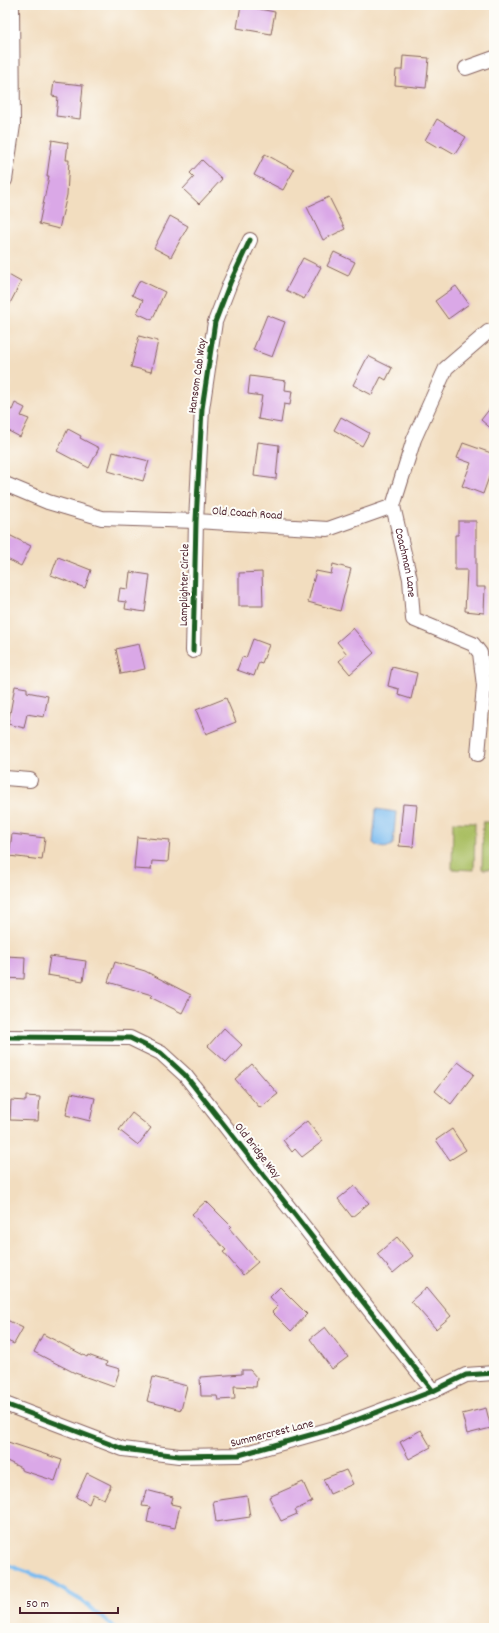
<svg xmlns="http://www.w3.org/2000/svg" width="499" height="1633" font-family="Dekko,sans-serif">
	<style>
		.green { fill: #aabf64; stroke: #7a6f48 }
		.water { fill: #7bbcf0; stroke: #626e8e }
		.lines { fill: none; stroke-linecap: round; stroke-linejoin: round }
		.stream { stroke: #7bbcf0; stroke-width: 4 }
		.building { fill: #daa8e7 }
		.minor-casing { stroke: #85625f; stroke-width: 16 }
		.minor { stroke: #fff; stroke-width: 14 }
		.cycleway-casing { stroke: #fdfcf7; stroke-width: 8 }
		.cycleway { stroke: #1b5e20; stroke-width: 5 }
		.labels { text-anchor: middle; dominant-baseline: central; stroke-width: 4; stroke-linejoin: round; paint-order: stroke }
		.street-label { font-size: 12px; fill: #4a1f2b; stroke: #fdfcf7 }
	</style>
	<rect width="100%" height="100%" fill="#fdfcf7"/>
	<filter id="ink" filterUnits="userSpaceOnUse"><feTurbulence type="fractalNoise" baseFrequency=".025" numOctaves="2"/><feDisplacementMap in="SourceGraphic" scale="8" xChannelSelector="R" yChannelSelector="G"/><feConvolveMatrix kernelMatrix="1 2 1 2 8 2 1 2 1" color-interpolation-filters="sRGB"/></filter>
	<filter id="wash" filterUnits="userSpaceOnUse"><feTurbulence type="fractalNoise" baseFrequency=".012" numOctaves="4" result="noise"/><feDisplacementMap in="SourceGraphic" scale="16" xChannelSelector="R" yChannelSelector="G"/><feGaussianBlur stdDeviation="0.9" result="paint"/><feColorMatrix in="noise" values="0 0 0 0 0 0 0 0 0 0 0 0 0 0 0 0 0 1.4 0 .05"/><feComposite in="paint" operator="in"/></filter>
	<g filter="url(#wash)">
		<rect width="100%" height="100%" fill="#f2ddbf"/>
		<g class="green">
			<polygon points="453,822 475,823 474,870 452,869"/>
			<polygon points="483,822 494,822 494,869 482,869"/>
		</g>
		<path class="water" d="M 376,809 L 396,812 L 393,844 C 386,850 379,848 373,843 Z"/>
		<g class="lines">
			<polyline class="stream" points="5,1564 43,1578 82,1601 115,1628"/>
		</g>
		<g id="blocks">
			<g class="building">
				<polygon points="241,5 255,5 254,8 275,12 271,34 237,28"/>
				<polygon points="403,56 429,58 426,88 395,85 396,70 402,70"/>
				<polygon points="54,82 83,85 80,119 56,116 58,97 52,96"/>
				<polygon points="437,119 466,137 455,154 441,146 439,148 425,140"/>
				<polygon points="52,140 68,143 66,160 69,160 67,195 59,229 39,224 49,176 47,176"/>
				<polygon points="265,154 294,170 283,190 254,175"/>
				<polygon points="202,160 222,179 199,204 183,189 194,177 190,173"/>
				<polygon points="329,197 345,229 323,240 307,207"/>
				<polygon points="170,216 188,226 171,257 154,248"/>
				<polygon points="334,252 355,262 348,276 327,266"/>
				<polygon points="303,258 321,267 304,299 286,290"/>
				<polygon points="5,273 21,282 5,313"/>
				<polygon points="140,280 165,292 152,320 137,313 143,300 132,295"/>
				<polygon points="456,286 469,304 448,319 435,301"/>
				<polygon points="267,315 285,322 272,357 253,350"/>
				<polygon points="139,336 158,341 151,372 131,367"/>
				<polygon points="368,356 392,368 386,380 381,377 372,395 353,385"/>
				<polygon points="250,376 286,381 285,390 292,391 290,405 284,404 281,423 258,419 262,396 248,394"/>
				<polygon points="15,403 25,408 21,416 29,419 20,437 5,429 5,407 12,410"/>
				<polygon points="494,403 494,431 481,420"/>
				<polygon points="341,417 369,433 362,446 334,430"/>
				<polygon points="68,429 81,436 80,438 99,448 89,468 57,451"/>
				<polygon points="258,442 279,445 276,479 254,476"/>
				<polygon points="463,443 494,454 494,463 483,494 462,486 471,463 457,458"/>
				<polygon points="113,452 149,461 143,481 108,471"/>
				<polygon points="458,521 476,521 476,587 485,587 484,613 465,611 467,570 455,570 455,535 458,535"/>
				<polygon points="9,535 31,546 21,566 5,558 5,543"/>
				<polygon points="58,557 91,570 85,588 51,575"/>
				<polygon points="333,564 351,569 340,611 308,602 316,571 331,574"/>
				<polygon points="130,572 150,575 145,612 125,609 126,602 118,601 120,588 128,589"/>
				<polygon points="262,572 263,606 239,606 239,573"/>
				<polygon points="353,628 374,653 350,674 339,661 347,654 337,642"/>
				<polygon points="253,639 269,645 262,663 259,662 254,676 237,670 242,657 246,658"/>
				<polygon points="139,644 145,669 121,674 116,649"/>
				<polygon points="392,667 417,673 411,699 398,695 399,689 388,686"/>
				<polygon points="15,686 27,688 27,692 48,696 44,717 27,714 24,728 8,724"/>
				<polygon points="226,698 236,722 206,734 196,710"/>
				<polygon points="403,804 417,805 413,847 399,846"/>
				<polygon points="12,834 45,838 42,860 9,856"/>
				<polygon points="137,837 170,840 168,862 152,861 151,870 134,869"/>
				<polygon points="5,956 25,957 24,979 5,978"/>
				<polygon points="50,956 86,961 83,981 47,975"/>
				<polygon points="115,962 145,971 191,995 182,1013 150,997 152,995 108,982"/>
				<polygon points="224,1028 242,1045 226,1062 208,1046"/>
				<polygon points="458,1062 474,1074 451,1104 435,1091"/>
				<polygon points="252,1064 278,1094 260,1108 235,1079"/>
				<polygon points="71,1093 95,1098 90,1121 66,1115"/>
				<polygon points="26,1096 40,1097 38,1121 10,1120 11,1100 26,1101"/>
				<polygon points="132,1113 151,1128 138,1145 119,1130"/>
				<polygon points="307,1121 323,1141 302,1157 295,1149 292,1152 283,1140"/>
				<polygon points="452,1129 466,1150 450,1160 436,1140"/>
				<polygon points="354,1186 369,1203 352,1217 338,1199"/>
				<polygon points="206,1201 231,1226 229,1228 258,1262 243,1275 223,1252 226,1250 192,1214"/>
				<polygon points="397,1237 413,1256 393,1273 377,1254"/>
				<polygon points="280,1287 307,1314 291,1331 272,1312 278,1306 270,1297"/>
				<polygon points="427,1287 451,1316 436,1329 411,1301"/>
				<polygon points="5,1319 23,1328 14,1344 5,1340"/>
				<polygon points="325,1327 348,1357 332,1369 310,1339"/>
				<polygon points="43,1334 87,1357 88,1355 107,1362 106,1365 120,1369 114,1387 75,1373 34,1352"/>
				<polygon points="242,1370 250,1370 257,1378 256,1387 234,1386 235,1399 218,1400 217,1396 201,1396 200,1377 242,1374"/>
				<polygon points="153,1377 187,1386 181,1410 147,1401"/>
				<polygon points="486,1408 491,1428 467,1434 462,1414"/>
				<polygon points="421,1430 431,1447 409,1459 400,1442"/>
				<polygon points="5,1441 62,1460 55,1481 21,1470 21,1468 5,1460"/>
				<polygon points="346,1470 353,1484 330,1494 323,1479"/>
				<polygon points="87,1473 111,1485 104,1499 93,1494 89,1504 76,1497"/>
				<polygon points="303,1482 312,1502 295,1510 297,1514 281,1521 269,1497"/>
				<polygon points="146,1490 173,1497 171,1504 180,1506 175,1528 147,1522 150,1507 142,1506"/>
				<polygon points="247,1496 250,1517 216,1522 213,1501"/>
			</g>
		</g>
	</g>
	<g filter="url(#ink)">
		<use href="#blocks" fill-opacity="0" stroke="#85625f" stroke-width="1"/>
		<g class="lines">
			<g class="minor-casing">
				<g id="minor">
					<polyline points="466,68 494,58"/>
					<polyline points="5,180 13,125 12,5"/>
					<polyline points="5,484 48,502 102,518 196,521 328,529 393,506"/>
					<path id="s1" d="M 393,506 L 410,579 L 413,619 L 473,644 L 480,653 L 484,686 L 478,754"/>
					<polyline points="393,506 414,439 446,368 488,332 494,331"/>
					<polyline points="193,651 196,521 202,409 215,322 230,283 250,240"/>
					<polyline points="5,778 30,780"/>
					<polyline points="5,1037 130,1038 161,1053 185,1075 433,1391"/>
					<polyline points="5,1404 123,1449 179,1456 239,1455 335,1428 433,1391 466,1375 494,1373"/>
				</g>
			</g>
			<use href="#minor" class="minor"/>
			<g class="cycleway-casing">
				<g id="cycleway">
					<polyline points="193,651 196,521 202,409 215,322 230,283 250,240"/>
					<polyline points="5,1037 130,1038 161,1053 185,1075 433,1391"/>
					<polyline points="5,1404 123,1449 179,1456 239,1455 335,1428 433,1391 466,1375 494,1373"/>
				</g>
			</g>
			<use href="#cycleway" class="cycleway"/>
		</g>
	</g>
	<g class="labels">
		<g class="street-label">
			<text transform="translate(198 376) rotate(-82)">Hansom Cab Way</text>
			<text transform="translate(247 514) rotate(4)">Old Coach Road</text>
			<text stroke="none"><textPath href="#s1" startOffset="58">Coachman Lane</textPath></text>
			<text transform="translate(185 585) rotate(-89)">Lamplighter Circle</text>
			<text transform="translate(257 1151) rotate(52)">Old Bridge Way</text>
			<text transform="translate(272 1434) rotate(-14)">Summercrest Lane</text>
		</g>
	</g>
	<rect width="499" height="1633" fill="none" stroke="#fdfcf7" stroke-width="20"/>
	<path d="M20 1607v6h98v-6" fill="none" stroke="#4a1f2b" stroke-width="2"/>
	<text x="26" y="1607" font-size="12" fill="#4a1f2b" stroke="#fdfcf7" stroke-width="3" paint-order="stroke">50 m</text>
</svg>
